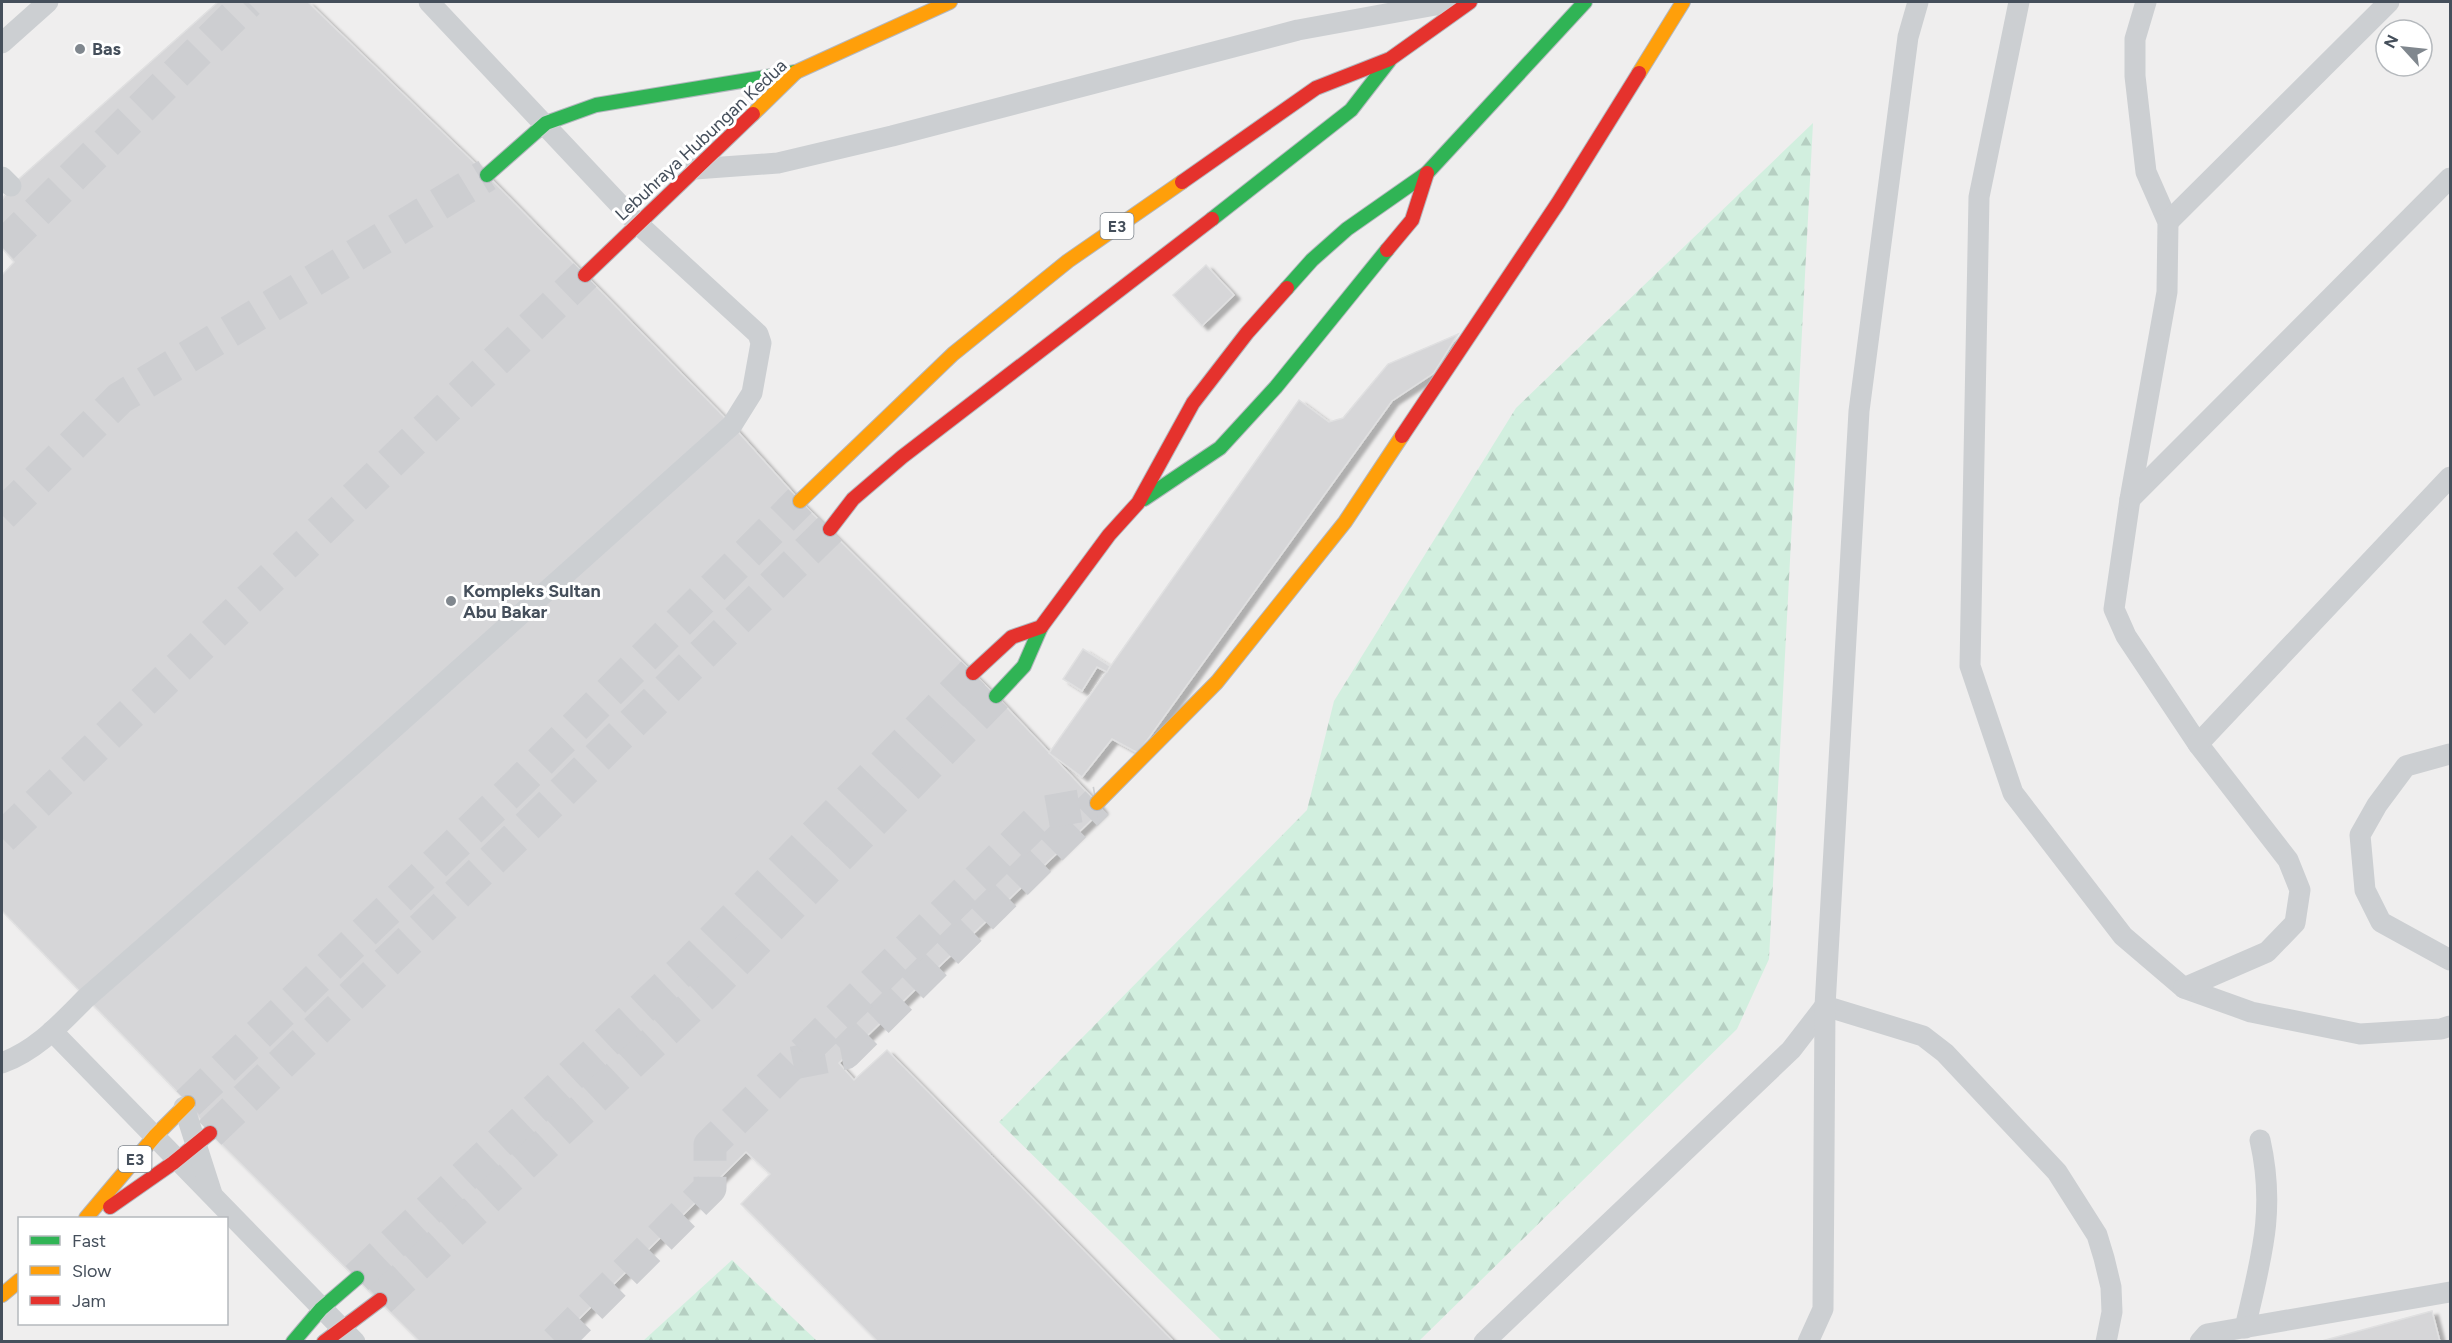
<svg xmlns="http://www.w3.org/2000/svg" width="2452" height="1343" font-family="Figtree,sans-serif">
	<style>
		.forest { fill: url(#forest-firs) }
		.building { fill: #d6d6d8; stroke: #e0e0e1; stroke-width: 1.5; filter: url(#shadow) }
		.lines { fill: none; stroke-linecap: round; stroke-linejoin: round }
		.highway-tunnel { stroke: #cdced1; stroke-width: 33; stroke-dasharray: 33 16; stroke-linecap: butt }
		.fast-casing { stroke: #b3b7be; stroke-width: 16 }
		.slow-casing { stroke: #b3b7be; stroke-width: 16 }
		.jam-casing { stroke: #b3b7be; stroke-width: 16 }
		.lane { stroke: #cccfd2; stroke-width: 21 }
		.fast { stroke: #30b455; stroke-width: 14 }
		.slow { stroke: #ff9f0a; stroke-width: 14 }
		.jam { stroke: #e5322d; stroke-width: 14 }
		.poi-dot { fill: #80878e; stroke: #fff; stroke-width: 2 }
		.labels { text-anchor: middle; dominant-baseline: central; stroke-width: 6; stroke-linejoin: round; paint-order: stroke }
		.shield { fill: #fff; stroke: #7d848c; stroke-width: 1.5 }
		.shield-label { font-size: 16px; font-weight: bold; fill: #454f5b }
		.poi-label { font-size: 18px; font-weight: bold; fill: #454f5b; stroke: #fff; text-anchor: start }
		.street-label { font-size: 18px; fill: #454f5b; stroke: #fff }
	</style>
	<defs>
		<pattern id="forest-firs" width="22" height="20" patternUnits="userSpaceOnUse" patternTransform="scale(1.5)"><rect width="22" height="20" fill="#d2efdf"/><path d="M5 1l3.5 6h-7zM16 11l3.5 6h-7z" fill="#b6cfc2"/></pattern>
		<filter id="shadow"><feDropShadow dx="6" dy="4" stdDeviation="1.5" flood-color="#0004"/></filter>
	</defs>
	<rect width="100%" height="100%" fill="#efeeee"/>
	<g class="forest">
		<polygon points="1813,123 1769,959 1737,1029 1419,1341 1222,1341 999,1122 1307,810 1334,701 1516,408"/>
		<polygon points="732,1260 817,1341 643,1341"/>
	</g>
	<g class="building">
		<polygon points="218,2 308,2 487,175 732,425 800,501 996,696 1097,803 1102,810 839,1063 854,1080 887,1050 1174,1342 878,1342 741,1204 770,1174 746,1152 556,1342 420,1342 210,1133 188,1103 2,911 2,275 14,262 2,248 2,200 11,186"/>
		<polygon points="1206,265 1234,295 1202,326 1173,295"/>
		<polygon points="1458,334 1434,373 1392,401 1138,753 1112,739 1082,777 1049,753 1299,400 1329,422 1343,418 1388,364"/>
		<polygon points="1083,649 1110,666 1107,672 1097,667 1082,691 1063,679"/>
		<polygon points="2432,1311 2440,1342 2318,1342"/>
	</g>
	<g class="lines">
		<g class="highway-tunnel">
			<polyline points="2,247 248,2"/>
			<polyline points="2,515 120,398 487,175"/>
			<polyline points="2,838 585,275"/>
			<polyline points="793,1063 845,1053 1097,803"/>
			<polyline points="188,1103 517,785 800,501"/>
			<polyline points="210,1133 540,814 830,529"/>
			<polyline points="357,1278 685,968 973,673"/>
			<polyline points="380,1300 708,991 996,696"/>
			<polyline points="556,1342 710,1188 710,1145 1046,812 1097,803"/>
		</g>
		<g class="fast-casing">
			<g id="fast">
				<polyline points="487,175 546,123 596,105 796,72"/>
				<polyline points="1212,219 1351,110 1389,61"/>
				<polyline points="1287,288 1312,260 1347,229 1427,173 1585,2"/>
				<polyline points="1144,499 1220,448 1276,387 1387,250"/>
				<polyline points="996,696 1024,666 1041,627"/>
				<polyline points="293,1342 321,1309 357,1278"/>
			</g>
		</g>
		<g class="slow-casing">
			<g id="slow">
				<polyline points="1639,73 1683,2"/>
				<polyline points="753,114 796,72 950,2"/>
				<polyline points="800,501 953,354 1068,261 1182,182"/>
				<polyline points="1097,803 1217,682 1345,522 1402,436"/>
				<polyline points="86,1218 155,1136 188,1103"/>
				<polyline points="2,1295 20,1280"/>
			</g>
		</g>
		<g class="jam-casing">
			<g id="jam">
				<polyline points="1182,182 1316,88 1390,59 1470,2"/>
				<polyline points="1387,250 1412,220 1427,173"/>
				<polyline points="585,275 753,114"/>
				<polyline points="1402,436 1558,203 1639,73"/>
				<polyline points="830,529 853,499 902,457 1212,219"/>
				<polyline points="973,673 1012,637 1041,627 1109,535 1138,503 1193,403 1247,333 1287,288"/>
				<polyline points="110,1207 173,1163 210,1133"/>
				<polyline points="324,1342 380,1300"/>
			</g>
		</g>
		<g class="lane">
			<polyline points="2019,2 1979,197 1970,666 2013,793 2123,936 2184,988 2251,1012 2360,1034 2441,1029 2450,1026"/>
			<polyline points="2146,2 2135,39 2135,76 2146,172 2168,222 2167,292 2130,499 2114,609 2126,636 2198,744 2288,860 2300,890 2295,923 2267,952 2184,988"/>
			<polyline points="2,43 48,2"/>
			<polyline points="695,169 778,163 892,136 1298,30 1452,2"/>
			<polyline points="2,177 11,186"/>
			<polyline points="2168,222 2389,2"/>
			<polyline points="2130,499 2450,178"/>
			<polyline points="2198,744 2450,477"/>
			<polyline points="2450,754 2406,766 2377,805 2360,835 2365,890 2381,922 2450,960"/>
			<polyline points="1825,1006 1923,1036 1945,1053 2057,1172 2097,1235 2104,1258 2111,1287 2112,1312 2106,1342"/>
			<polyline points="52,1031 355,1342"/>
			<path d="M 2,1063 C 37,1050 60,1024 86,998 L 357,761 L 732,425 L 752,393 L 761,343 L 758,334 L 637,223 L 429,2"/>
			<polyline points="184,1107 212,1194"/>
			<path d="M 2245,1328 C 2261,1258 2276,1211 2260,1140"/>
			<polyline points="1484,1342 1791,1050 1825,1006"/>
			<polyline points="1808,1342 1823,1309 1825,1006 1859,411 1908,37 1918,2"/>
			<polyline points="2200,1342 2207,1334 2450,1292"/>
		</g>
		<use href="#fast" class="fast"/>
		<use href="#slow" class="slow"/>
		<use href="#jam" class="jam"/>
	</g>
	<g class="poi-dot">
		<circle cx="80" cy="49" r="6"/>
		<circle cx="451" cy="601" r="6"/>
	</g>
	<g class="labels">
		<g class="shield">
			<rect x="1100.5" y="213" width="33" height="26" rx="4.5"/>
			<rect x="118.5" y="1146" width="33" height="26" rx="4.5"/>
		</g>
		<g class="shield-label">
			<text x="1117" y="226">E3</text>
			<text x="135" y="1159">E3</text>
		</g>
		<g class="poi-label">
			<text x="92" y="49">Bas</text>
			<text x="463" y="591">Kompleks Sultan<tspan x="463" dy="21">Abu Bakar</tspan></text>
		</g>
		<g class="street-label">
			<text transform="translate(701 140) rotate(-43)">Lebuhraya Hubungan Kedua</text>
		</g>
	</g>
	<rect width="2452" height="1343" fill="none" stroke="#454f5b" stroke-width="6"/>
	<rect x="18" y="1217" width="210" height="108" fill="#ffffff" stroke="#b5b9bd" stroke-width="1.5"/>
	<rect x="30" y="1236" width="30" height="9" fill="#30b455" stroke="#b5b9bd" stroke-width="1.5"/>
	<text x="72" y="1247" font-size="18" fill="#454f5b">Fast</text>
	<rect x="30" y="1266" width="30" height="9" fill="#ff9f0a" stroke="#b5b9bd" stroke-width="1.5"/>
	<text x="72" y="1277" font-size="18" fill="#454f5b">Slow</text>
	<rect x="30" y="1296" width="30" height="9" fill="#e5322d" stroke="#b5b9bd" stroke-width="1.5"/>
	<text x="72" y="1307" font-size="18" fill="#454f5b">Jam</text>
	<g transform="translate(2404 48) rotate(297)"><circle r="28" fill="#ffffff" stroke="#b5b9bd" stroke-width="1.5"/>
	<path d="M0-4.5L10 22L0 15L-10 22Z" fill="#80878e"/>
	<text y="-9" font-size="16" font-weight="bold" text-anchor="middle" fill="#454f5b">N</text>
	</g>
</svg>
